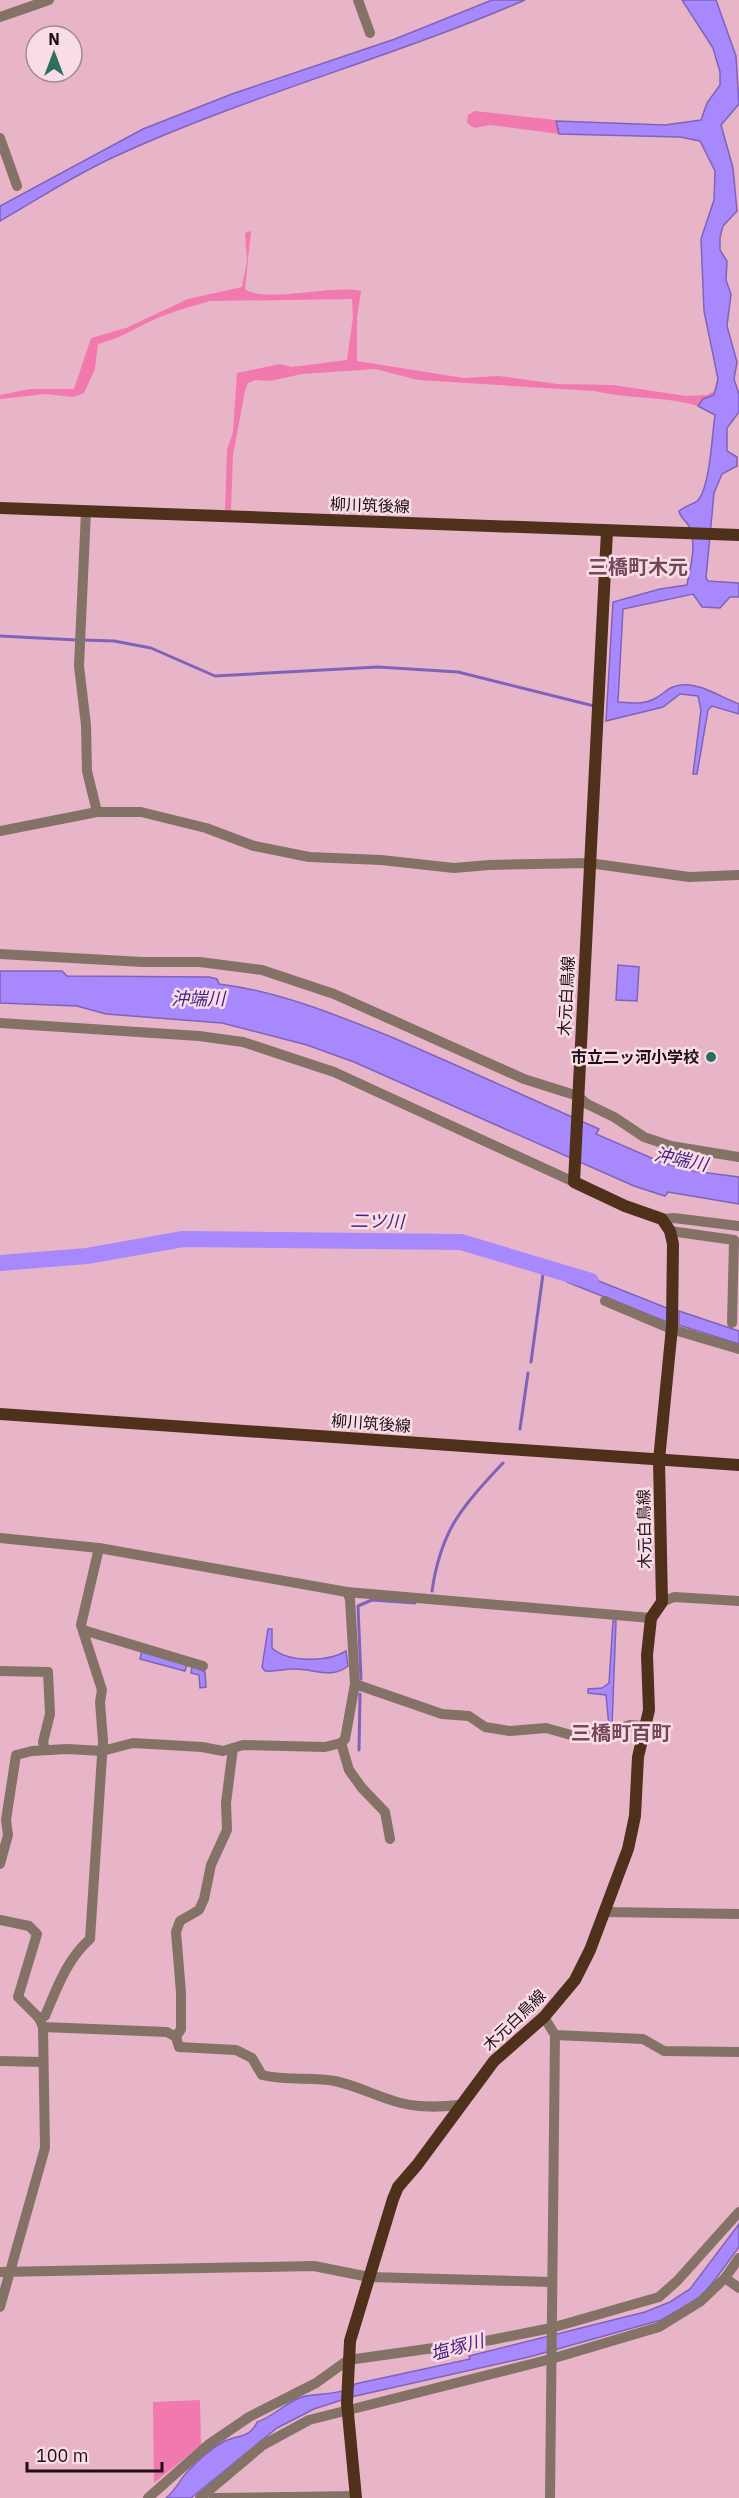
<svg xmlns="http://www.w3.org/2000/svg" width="739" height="2498" font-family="'IBM Plex Sans','Noto Sans JP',sans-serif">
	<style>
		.green { fill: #f279ae }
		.water { fill: #a888fd; stroke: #7f63b8; stroke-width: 1.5 }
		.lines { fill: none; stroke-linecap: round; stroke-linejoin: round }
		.stream { stroke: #7f63b8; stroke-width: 3 }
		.river { stroke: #a888fd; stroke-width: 16 }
		.minor { stroke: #857267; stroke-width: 10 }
		.major { stroke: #4e301b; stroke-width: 12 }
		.poi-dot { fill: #2d6f5e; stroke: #f8dde6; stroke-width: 2 }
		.labels { text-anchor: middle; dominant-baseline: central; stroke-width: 5; stroke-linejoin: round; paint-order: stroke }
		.street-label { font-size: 16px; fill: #200e16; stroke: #f8dde6 }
		.poi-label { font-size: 16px; font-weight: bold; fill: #200e16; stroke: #f8dde6; text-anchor: end }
		.water-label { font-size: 18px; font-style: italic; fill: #441d83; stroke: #f8dde6 }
		.quarter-label { font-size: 20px; font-weight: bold; fill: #734759; stroke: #f8dde6 }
	</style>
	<rect width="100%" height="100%" fill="#e8b4c7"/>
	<g class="green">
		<polygon points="475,111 556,120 559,134 490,125 474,128 467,123 468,115"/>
		<path d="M 251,231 L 245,289 C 264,304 333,284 361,291 L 357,317 L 357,361 L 464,378 L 499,376 L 557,384 L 613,385 L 686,396 L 707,395 L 714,391 L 715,396 L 703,399 L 698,406 C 664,396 628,399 594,391 L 418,380 L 375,369 L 302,374 L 270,381 L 256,380 L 248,383 L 245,391 L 233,455 L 231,511 L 225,512 L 227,450 L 233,432 L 237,373 L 280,364 L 292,367 L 347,360 L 353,317 L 352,299 L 210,301 C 192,306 172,312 155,319 C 133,329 122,338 98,344 L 95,369 L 84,393 L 73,397 L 45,394 L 0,399 L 0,395 L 30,389 L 74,389 L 91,338 L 126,328 L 188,299 L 242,287 L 247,261 L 245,233 Z"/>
		<polygon points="200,2400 201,2445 154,2483 153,2402"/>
	</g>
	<g class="water">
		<path d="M 492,0 L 525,0 C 391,58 249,95 116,156 C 76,174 38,199 0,221 L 0,206 L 143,129 L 232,94 L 395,39 Z"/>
		<path d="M 682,0 L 716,0 L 736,56 L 739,104 L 721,125 L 733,168 L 737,211 L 723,226 L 720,237 L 720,250 L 727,261 L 726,280 L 731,294 L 727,326 L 737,362 L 734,379 L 739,394 L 739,412 L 727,428 L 727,451 L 737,457 L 737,466 L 722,474 L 714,493 L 706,578 L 708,581 L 739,583 L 739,597 L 730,597 L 720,608 L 702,607 L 693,594 L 623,609 L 618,702 C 630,703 645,705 656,698 C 665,693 669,686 681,685 C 699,682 722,698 739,704 L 739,714 L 712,706 L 708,710 L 697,774 L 693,774 L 701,710 L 698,696 L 680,694 L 663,707 L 606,721 L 613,602 L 660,589 L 687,585 C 690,568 696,549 691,531 C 689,522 681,520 679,511 C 685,506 690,505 696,502 C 710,492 712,434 715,415 L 698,406 L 703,399 L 714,395 L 718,379 L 704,311 L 701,239 L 714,200 L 715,171 L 700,141 L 680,137 L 559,134 L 556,121 L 665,125 L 701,120 L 707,103 L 720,85 L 720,72 L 713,48 Z"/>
		<polygon points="618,965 639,967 637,1001 616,1000"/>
		<path d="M 0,971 L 62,971 L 67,976 L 209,977 L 217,979 L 219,984 C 277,991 334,1014 389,1036 C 459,1066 529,1098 599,1129 L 596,1134 L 663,1163 L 693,1171 L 739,1177 L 739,1204 L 668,1192 L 665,1196 L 634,1186 L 354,1062 L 307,1045 L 222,1023 L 106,1014 L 77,1006 L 0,1003 Z"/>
		<polygon points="571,1270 667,1308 667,1322 567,1282"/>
		<polygon points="679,1311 739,1331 739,1344 679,1325"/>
		<polygon points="613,1621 616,1621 612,1726 609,1727 606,1695 588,1693 588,1689 602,1688 609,1683"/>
		<path d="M 268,1629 L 272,1629 L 272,1648 C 288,1663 329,1662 346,1651 L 348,1666 C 332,1680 312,1668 293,1669 C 284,1669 276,1672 265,1671 L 262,1667 Z"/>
		<polygon points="142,1651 187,1664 185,1671 140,1659"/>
		<polygon points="192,1666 205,1672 206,1687 200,1688 199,1675 191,1673"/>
		<path d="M 739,2224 L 739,2247 L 714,2281 L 699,2299 L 661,2320 L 529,2357 L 351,2397 L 314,2409 L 277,2428 L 191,2498 L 166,2498 C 178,2488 180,2478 190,2469 C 198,2460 212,2448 223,2442 C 236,2435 251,2438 257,2422 C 273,2417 286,2402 302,2397 C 317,2393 346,2395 355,2384 L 470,2359 L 469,2356 L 645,2312 L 670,2302 L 690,2289 Z"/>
	</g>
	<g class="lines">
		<g class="stream">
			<polyline points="0,636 77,640"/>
			<polyline points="82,640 114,641 151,648 215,676 378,667 458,672 594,706"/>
			<polyline points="531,1362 544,1267"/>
			<polyline points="520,1429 528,1373"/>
			<path d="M 432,1591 C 441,1529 462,1507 503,1463"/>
			<polyline points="361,1679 358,1606 372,1600 415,1603"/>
			<polyline points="359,1750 360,1694"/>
		</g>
		<polyline class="river" points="0,1263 87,1256 183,1239 461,1242 591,1281"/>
		<g class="minor">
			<polyline points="358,0 370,33"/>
			<polyline points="0,17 49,0"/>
			<polyline points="0,138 17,186"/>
			<polyline points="86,511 79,666 86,725 87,771 97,812"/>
			<polyline points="0,831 97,812 141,812 206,828 254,846 309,857 381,860 454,868 489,865 589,863 689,877 739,875"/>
			<polyline points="0,954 143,962 200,962 262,970 334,994 524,1079 578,1096 587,1104 614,1117 644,1137 671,1146 739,1157"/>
			<polyline points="0,1023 199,1036 243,1042 334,1072 574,1182"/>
			<polyline points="662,1219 674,1218 739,1226"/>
			<polyline points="670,1231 734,1240 732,1323"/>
			<polyline points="605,1301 671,1329 739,1349"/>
			<polyline points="0,1538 99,1548 347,1592 651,1618"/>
			<polyline points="662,1602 674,1597 739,1601"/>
			<polyline points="83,1630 203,1666"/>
			<polyline points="0,1671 48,1672 50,1714 43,1742 45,1750"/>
			<polyline points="355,1684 442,1714 469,1716 485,1727 510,1731 546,1728 571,1735 604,1733 630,1725 645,1726"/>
			<polyline points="341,1743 349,1770 362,1788 385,1812 390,1839"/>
			<polyline points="0,1864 8,1835 6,1820 16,1755 32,1751 67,1749 102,1751 133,1743 202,1747 223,1751 243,1745 325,1747 341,1743 345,1739 355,1684 350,1599 347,1592"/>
			<polyline points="604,1912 739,1914"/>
			<polyline points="0,1920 29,1926 37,1934 18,1997 39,2018"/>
			<polyline points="544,2017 555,2035 550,2498"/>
			<path d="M 43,2027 L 167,2032 L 176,2037 L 179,2047 L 236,2050 L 252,2058 L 262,2075 C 286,2081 311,2077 335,2081 C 358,2086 378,2097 401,2103 C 421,2108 440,2107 460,2105"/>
			<polyline points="555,2035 643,2039 664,2051 739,2052"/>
			<polyline points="176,2037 181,2029 181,1993 176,1932 180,1921 199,1910 204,1899 211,1865 227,1830 226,1803 233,1748"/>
			<polyline points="0,2061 42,2062"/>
			<polyline points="0,2272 314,2266 369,2277 551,2282"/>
			<polyline points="725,2278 739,2288"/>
			<path d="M 0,2307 L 45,2148 L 43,2027 L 39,2018 L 45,2016 C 57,1988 67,1959 90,1939 L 103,1741 L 100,1702 L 102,1690 L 81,1625 L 99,1548"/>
			<polyline points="148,2498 208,2445 249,2417 316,2383 348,2360 491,2340 551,2328 659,2297 677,2281 739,2212"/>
			<polyline points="200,2498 263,2445 309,2420 551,2359 659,2327 701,2301 725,2278 739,2258"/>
			<polyline points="214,2498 356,2496"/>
		</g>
		<g class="major">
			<polyline points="0,508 739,535"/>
			<polyline points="0,1414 739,1465"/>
			<polyline points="356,2498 347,2403 350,2341 393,2199 398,2187 417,2165 494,2061 544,2017 575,1980 590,1950 628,1849 635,1816 638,1757 649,1710 647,1655 651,1618 662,1602 659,1460 672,1327 673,1244 670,1231 662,1219 625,1206 574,1182 607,531"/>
		</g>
	</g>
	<circle class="poi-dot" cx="711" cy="1057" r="6"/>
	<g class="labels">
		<g class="street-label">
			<text transform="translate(370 505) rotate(2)">柳川筑後線</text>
			<text transform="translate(566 996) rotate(-87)">木元白鳥線</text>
			<text transform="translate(371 1423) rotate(4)">柳川筑後線</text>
			<text transform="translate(644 1529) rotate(-91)">木元白鳥線</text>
			<text transform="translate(514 2020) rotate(-44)">木元白鳥線</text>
		</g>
		<g class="poi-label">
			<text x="699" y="1057">市立二ッ河小学校</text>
		</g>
		<g class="water-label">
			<text x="198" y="998">沖端川</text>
			<text transform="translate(681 1159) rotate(12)">沖端川</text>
			<text transform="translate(377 1221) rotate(1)">二ツ川</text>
			<text transform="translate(457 2347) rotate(-15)">塩塚川</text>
		</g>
		<g class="quarter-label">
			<text x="638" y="566">三橋町木元</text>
			<text x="621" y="1732">三橋町百町</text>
		</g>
	</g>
	<g transform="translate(54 54)"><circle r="28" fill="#f8dde6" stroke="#a28a93" stroke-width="1.5"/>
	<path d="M0-4.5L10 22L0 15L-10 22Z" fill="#2d6f5e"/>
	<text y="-9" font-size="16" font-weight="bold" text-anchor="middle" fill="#200e16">N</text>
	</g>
	<path d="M27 2462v9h135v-9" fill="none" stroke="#200e16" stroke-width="3"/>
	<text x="36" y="2462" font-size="18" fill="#200e16" stroke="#f8dde6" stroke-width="4.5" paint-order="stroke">100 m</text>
</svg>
